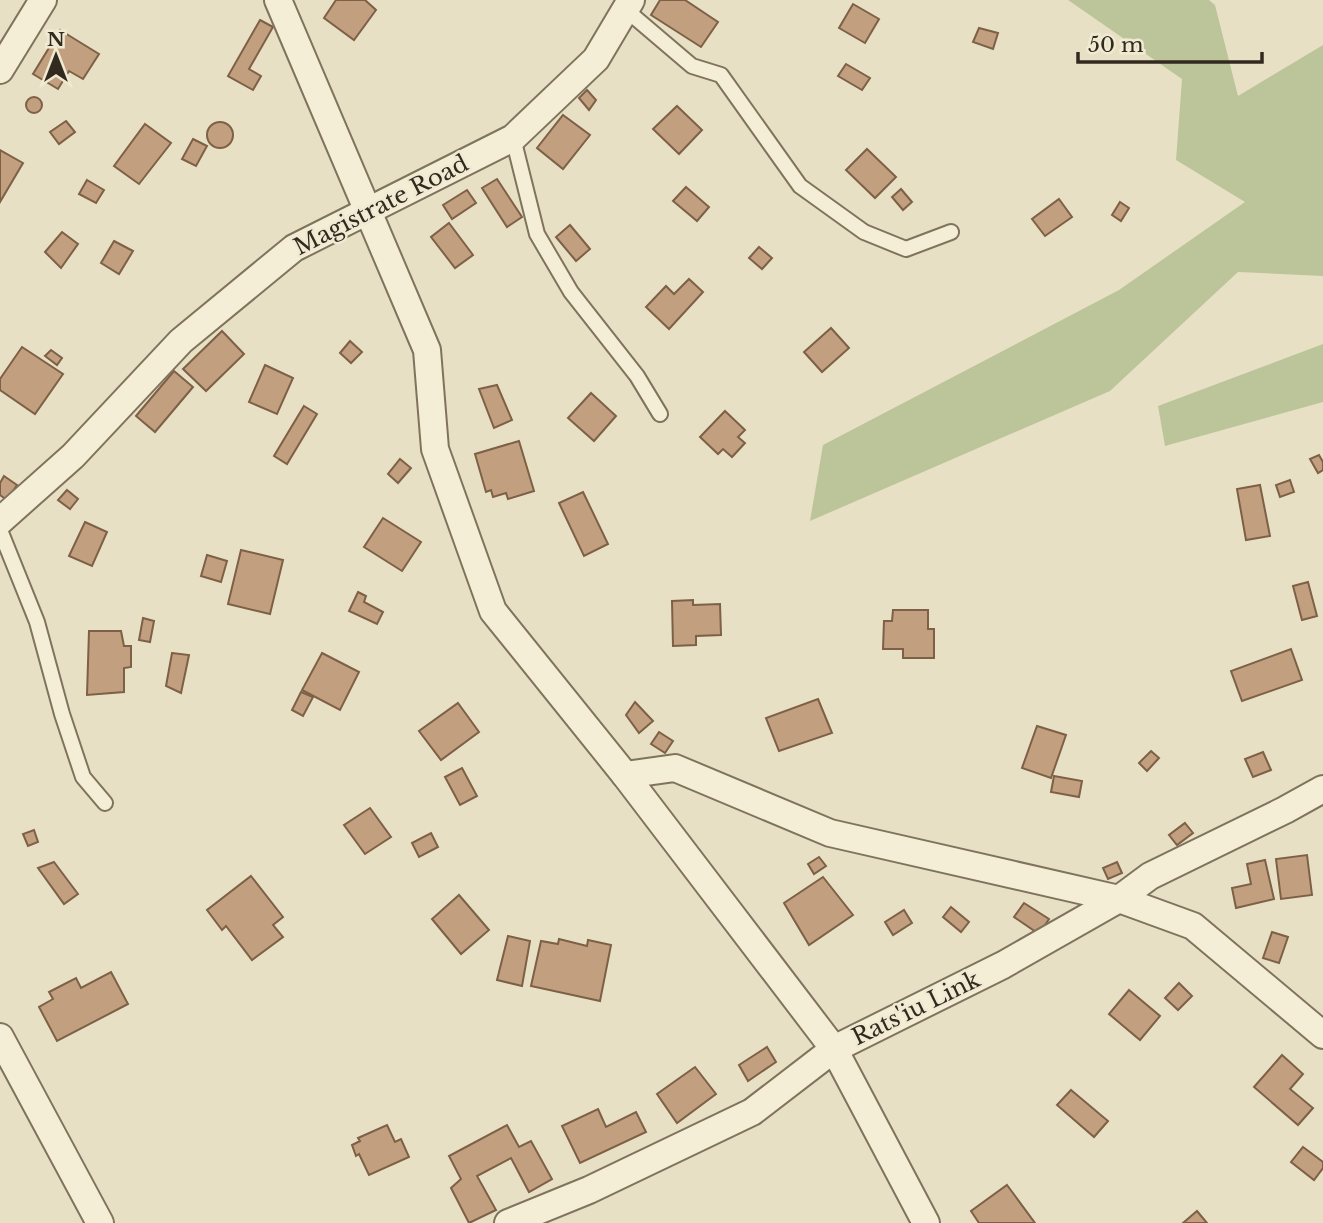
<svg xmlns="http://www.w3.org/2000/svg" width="1323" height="1223" font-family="'Libre Baskerville',serif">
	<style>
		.green { fill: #bcc59a }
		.building { fill: #c2a07f; stroke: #7d6046; stroke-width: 2 }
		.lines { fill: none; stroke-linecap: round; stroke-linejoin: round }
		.lane-casing { stroke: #80735d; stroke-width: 18 }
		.street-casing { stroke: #80735d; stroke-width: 30 }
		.lane { stroke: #f4eed6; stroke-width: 14 }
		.street { stroke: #f4eed6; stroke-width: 26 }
		.labels { text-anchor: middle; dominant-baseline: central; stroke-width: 5; stroke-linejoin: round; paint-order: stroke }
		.street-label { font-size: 23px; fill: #322a1f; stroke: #f0ead3 }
	</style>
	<rect width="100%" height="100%" fill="#e8e0c4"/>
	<g class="green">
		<polygon points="1068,0 1209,0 1215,5 1238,96 1323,45 1323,276 1238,272 1110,391 810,521 823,445 1119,290 1245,202 1176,160 1182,79"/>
		<polygon points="1323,344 1323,402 1165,446 1158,406"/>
	</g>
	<g class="building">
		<polygon points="336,0 365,0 376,10 354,40 324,18"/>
		<polygon points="660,0 685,0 718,22 701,47 651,15"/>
		<polygon points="853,4 879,19 865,43 839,28"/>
		<polygon points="260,20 273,27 249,69 261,76 253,90 228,76"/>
		<polygon points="979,28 998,33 993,49 973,42"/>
		<polygon points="60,30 99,54 83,79 69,71 58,89 33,74"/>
		<polygon points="846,64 870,78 862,90 838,76"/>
		<polygon points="587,90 596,100 589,110 579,98"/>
		<circle cx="34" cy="105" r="8"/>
		<polygon points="677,106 702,130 679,154 653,129"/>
		<polygon points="563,115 590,135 563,169 537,148"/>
		<polygon points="66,121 75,132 59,144 50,132"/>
		<circle cx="220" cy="135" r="13"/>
		<polygon points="145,124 171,143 139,184 114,166"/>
		<polygon points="193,139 207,146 196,166 182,159"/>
		<polygon points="867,149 896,177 875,198 846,170"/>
		<polygon points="0,150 23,163 0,202"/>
		<polygon points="497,179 522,217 507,227 482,188"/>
		<polygon points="87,180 104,190 96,203 79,194"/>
		<polygon points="686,187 709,207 697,221 673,201"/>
		<polygon points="901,189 912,202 903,210 892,197"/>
		<polygon points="467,190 476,203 452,219 443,205"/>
		<polygon points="1059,199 1072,217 1045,236 1032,219"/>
		<polygon points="1120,202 1129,208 1121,221 1112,215"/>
		<polygon points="449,223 473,255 455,268 431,237"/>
		<polygon points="570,225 590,249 576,261 556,237"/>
		<polygon points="62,232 78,244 61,268 45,252"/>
		<polygon points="114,241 133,251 119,274 101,263"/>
		<polygon points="759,247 772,258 762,269 749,258"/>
		<polygon points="689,279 703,292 669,329 646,307 666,286 674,294"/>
		<polygon points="831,328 849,348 822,372 804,352"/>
		<polygon points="222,331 244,354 206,391 183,369"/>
		<polygon points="350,341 362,352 351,363 340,353"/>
		<polygon points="22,347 63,374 35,414 0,390 0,379"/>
		<polygon points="51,350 62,358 57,365 45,356"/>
		<polygon points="265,365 293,378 277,414 249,402"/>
		<polygon points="174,371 193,387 155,432 136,416"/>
		<polygon points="497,385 512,420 494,428 479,389"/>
		<polygon points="591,393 616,416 594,441 568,418"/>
		<polygon points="304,406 317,414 287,464 274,456"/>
		<polygon points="725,411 745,430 738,437 745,443 732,457 723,449 718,454 700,437"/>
		<polygon points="519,441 534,491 508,499 506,493 493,497 491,490 486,492 475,454"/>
		<polygon points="1319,455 1323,462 1323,470 1318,473 1310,459"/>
		<polygon points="400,459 411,468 398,483 388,474"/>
		<polygon points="4,476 17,485 7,500 0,495 0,483"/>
		<polygon points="1290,480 1294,492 1280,497 1276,485"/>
		<polygon points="1260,485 1270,536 1246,540 1237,489"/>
		<polygon points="67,490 78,499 70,509 58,500"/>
		<polygon points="583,492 608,544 584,556 559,503"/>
		<polygon points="383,518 421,542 402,571 364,547"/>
		<polygon points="85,522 107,532 92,566 69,556"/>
		<polygon points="241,550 283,560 270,614 228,604"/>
		<polygon points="207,555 227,561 221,582 201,576"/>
		<polygon points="1308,582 1317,616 1302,620 1293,586"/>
		<polygon points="358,592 366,596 364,602 383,612 377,624 349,611"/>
		<polygon points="693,600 693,605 720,604 721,635 696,636 696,645 673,646 672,601"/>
		<polygon points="893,610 928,610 928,629 934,629 934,658 903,658 903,649 883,649 884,621 892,621"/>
		<polygon points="143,618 154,621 150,642 139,640"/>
		<polygon points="89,631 121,631 124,646 131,646 131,667 124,668 124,692 87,695"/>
		<polygon points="1291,649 1302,680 1242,701 1231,671"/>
		<polygon points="172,653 189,655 181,693 166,686"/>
		<polygon points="322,653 359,672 340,710 302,690"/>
		<polygon points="301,692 313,697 303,716 292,710"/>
		<polygon points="818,699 832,733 779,751 766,718"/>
		<polygon points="635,702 653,721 639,733 626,715"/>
		<polygon points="458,703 479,732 441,760 419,731"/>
		<polygon points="1037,726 1066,735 1051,778 1022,768"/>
		<polygon points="659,732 673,741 665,753 651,744"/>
		<polygon points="1151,751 1159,758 1147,771 1139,763"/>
		<polygon points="1263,752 1271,770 1253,777 1245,759"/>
		<polygon points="462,768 477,796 460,805 445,777"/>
		<polygon points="1054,776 1082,781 1079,797 1051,792"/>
		<polygon points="370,808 391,837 365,854 344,825"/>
		<polygon points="1185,823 1193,833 1177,845 1169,835"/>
		<polygon points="34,830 38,842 28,846 23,834"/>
		<polygon points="431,833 438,847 419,857 412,843"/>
		<polygon points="1307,855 1312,895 1281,899 1276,859"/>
		<polygon points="819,857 826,866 814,874 808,864"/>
		<polygon points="1265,860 1274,899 1236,908 1232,888 1251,884 1247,864"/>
		<polygon points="54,862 78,894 64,904 38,868"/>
		<polygon points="1117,862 1122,873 1108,879 1103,868"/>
		<polygon points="251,876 283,917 273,925 283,937 252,960 226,926 222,930 207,910"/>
		<polygon points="823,877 853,915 809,945 784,903"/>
		<polygon points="459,895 489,930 461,954 432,919"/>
		<polygon points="1024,903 1049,919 1039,934 1014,917"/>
		<polygon points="951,907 969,922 961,932 943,917"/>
		<polygon points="904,910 912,923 893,935 885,922"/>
		<polygon points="1272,932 1288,937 1279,963 1263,958"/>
		<polygon points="508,936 530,941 522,986 497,980"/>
		<polygon points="559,939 587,946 588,940 611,945 600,1001 531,986 541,941 558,944"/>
		<polygon points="111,972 128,1004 57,1041 39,1007 53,999 49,992 76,978 81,988"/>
		<polygon points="1179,983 1192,996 1178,1010 1165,998"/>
		<polygon points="1129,990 1160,1016 1140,1040 1109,1014"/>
		<polygon points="767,1047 776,1062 748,1081 739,1065"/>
		<polygon points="1282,1055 1303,1074 1290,1089 1313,1108 1298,1125 1254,1087"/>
		<polygon points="695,1067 716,1094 677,1123 657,1094"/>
		<polygon points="1071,1090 1108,1121 1094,1137 1057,1105"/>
		<polygon points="598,1109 606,1127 636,1112 646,1132 580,1163 562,1126"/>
		<polygon points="387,1125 395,1142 401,1139 409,1157 369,1175 359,1154 356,1156 352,1145 360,1141 358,1138"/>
		<polygon points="507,1125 519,1147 531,1141 552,1179 529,1192 511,1158 477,1176 496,1210 469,1223 451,1188 461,1179 449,1156"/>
		<polygon points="1303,1147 1323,1162 1323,1168 1314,1180 1291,1162"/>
		<polygon points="1007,1185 1035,1223 979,1223 971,1211"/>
		<polygon points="1197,1211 1207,1223 1183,1223"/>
	</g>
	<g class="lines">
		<g class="lane-casing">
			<g id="lane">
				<polyline points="625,9 692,66 721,75 800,186 864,232 906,249 951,232"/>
				<polyline points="513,138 537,234 571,292 637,376 660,414"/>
				<polyline points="0,530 37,622 62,714 83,777 105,803"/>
			</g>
		</g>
		<g class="street-casing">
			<g id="street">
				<polyline points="278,0 427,350 435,449 493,611 625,775 834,1049 926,1223"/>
				<polyline points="0,70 43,0"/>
				<polyline points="0,521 73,456 181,341 294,248 513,138 596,59 631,0"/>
				<polyline points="625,775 675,768 830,833 1119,899 1193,926 1323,1035"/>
				<polyline points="0,1037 100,1223"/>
				<polyline points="508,1223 589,1190 752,1112 834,1049 1003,965 1119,899 1150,876 1285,810 1323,789"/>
			</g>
		</g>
		<use href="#lane" class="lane"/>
		<use href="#street" class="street"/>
	</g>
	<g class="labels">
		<g class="street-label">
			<text transform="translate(381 205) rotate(-27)">Magistrate Road</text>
			<text transform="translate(916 1008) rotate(-26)">Rats'iu Link</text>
		</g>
	</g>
	<g transform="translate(56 56)" stroke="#f0ead3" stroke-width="5" paint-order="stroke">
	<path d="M0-5L12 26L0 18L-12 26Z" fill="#322a1f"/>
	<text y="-10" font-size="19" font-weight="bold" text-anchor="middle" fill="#322a1f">N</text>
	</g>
	<path d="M1078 52v10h184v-10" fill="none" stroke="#322a1f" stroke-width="3.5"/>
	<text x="1088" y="52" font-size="21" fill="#322a1f" stroke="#f0ead3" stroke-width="5" paint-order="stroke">50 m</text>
</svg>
